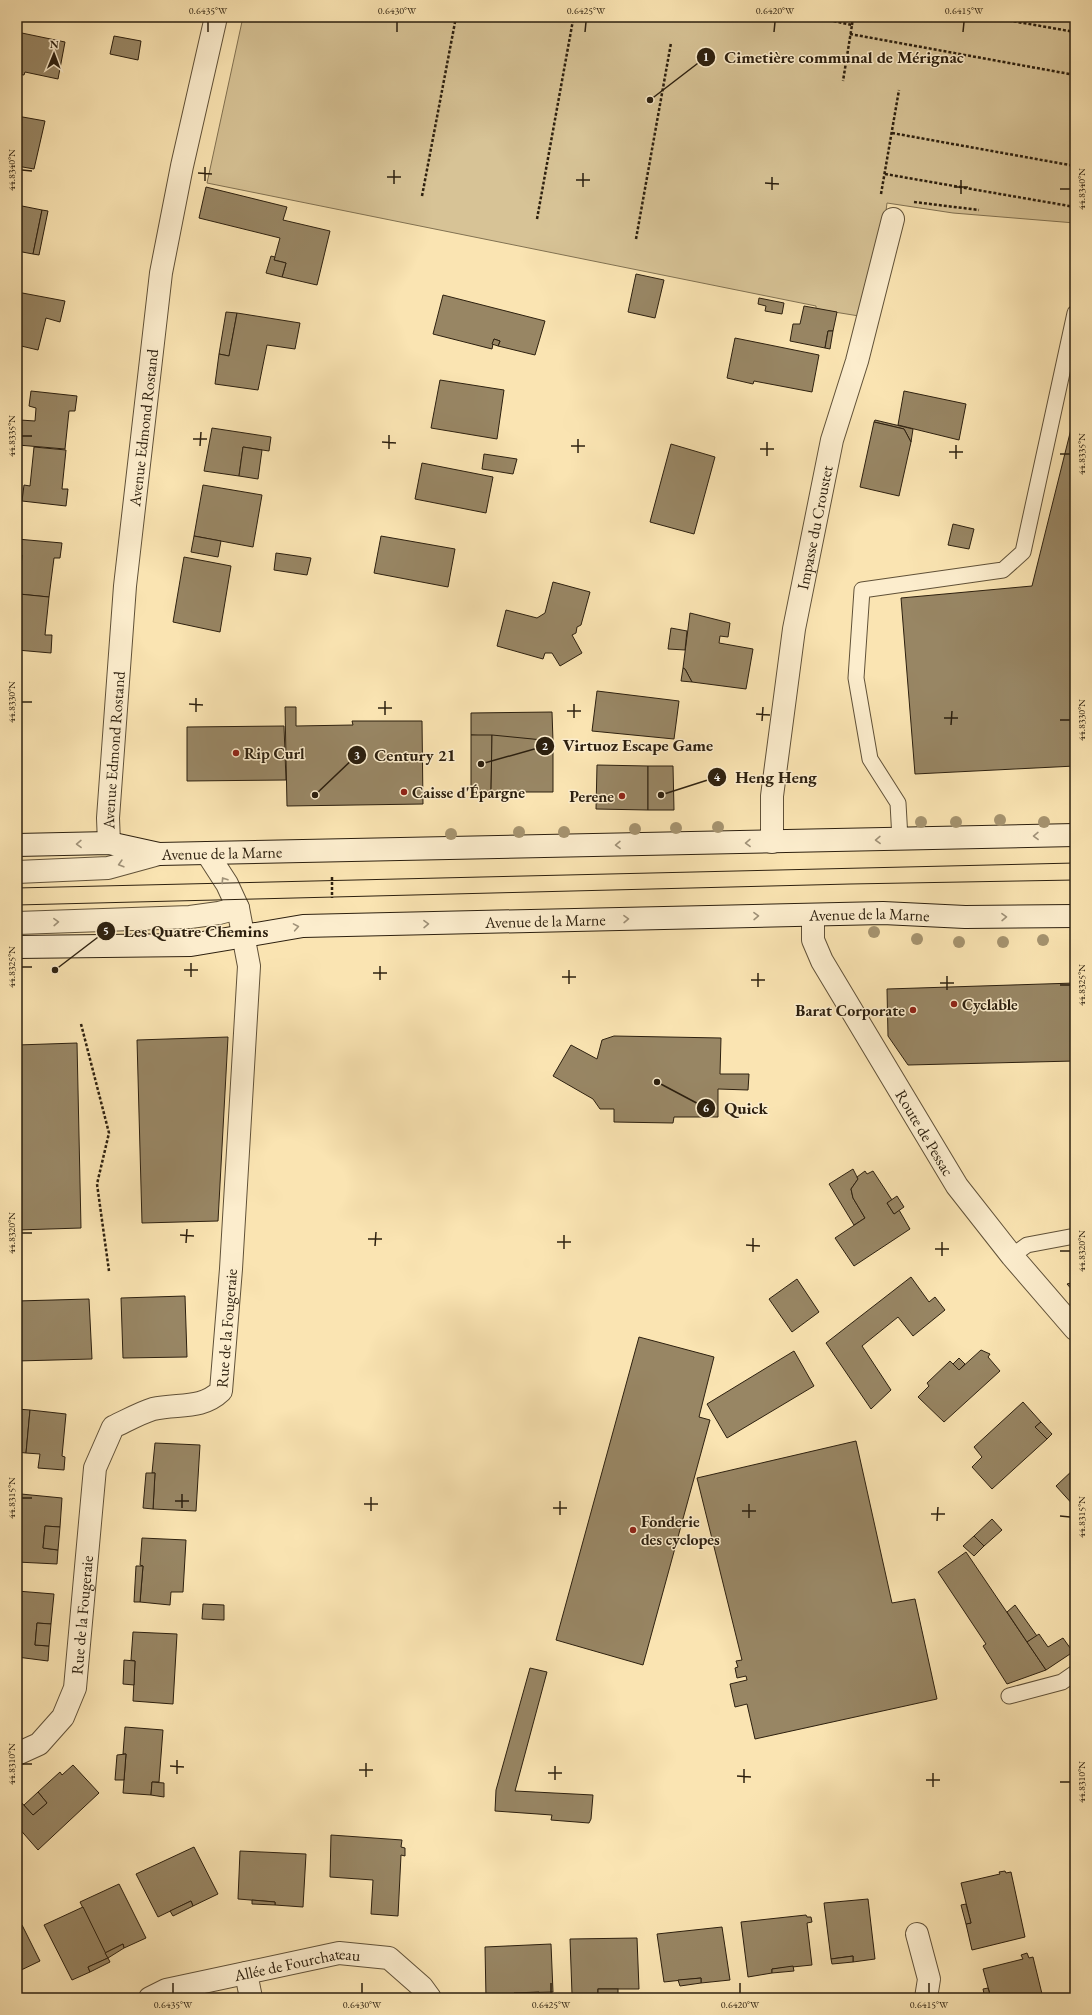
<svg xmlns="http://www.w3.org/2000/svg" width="1092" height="2015" font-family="'EB Garamond',serif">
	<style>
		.green { fill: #d7c396; stroke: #827252 }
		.building { fill: #988664; stroke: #2d200f }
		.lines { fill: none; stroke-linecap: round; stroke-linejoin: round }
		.service-casing { stroke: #605138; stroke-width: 17 }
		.minor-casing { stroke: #605138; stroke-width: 24 }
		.secondary-casing { stroke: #2d200f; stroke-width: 24 }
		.path { stroke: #2d200f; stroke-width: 2.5; stroke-dasharray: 3 2; stroke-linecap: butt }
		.service { stroke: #fcedcd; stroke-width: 15 }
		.minor { stroke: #fcedcd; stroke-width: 22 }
		.secondary { stroke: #fcedcd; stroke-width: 22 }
		.tram { stroke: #2d200f; stroke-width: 1 }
		.tree { fill: #a5936f }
		.oneway { stroke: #9f9178 }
		.ticks { fill: none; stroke: #2d200f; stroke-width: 1.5 }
		.poi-dot { fill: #8f2418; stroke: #fcedcd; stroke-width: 1.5 }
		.labels { text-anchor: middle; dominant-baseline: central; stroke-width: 3; stroke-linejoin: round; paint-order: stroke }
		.street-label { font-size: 16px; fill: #2d200f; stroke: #fcedcd }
		.poi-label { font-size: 16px; font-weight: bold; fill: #2d200f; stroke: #fcedcd; text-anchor: start }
		.leader { fill: none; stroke: #2d200f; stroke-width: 1.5 }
		.callout-dot { fill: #2d200f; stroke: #fcedcd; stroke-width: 1.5 }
		.mark-label { font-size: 12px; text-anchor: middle; font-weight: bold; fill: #fff }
		.callout-label { font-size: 17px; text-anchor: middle; font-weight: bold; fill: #2d200f; stroke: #fcedcd; stroke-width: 3; stroke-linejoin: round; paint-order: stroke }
		.neatline { fill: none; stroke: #2d200f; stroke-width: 1.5 }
		.ticks-label { font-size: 10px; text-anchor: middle; fill: #2d200f }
	</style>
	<rect width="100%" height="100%" fill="#fae4b2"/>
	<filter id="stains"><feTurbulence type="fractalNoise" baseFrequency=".005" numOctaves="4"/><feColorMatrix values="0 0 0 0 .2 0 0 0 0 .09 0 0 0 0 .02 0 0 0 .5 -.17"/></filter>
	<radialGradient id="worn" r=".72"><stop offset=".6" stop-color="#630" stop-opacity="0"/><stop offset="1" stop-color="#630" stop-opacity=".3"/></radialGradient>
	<polygon class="green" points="243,17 1075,17 1075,223 953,213 887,203 881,250 859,316 816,309 816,306 207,183"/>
	<g class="building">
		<polygon points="17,32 65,42 58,79 25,72 24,75 17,74"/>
		<polygon points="114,36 141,41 138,60 110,54"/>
		<polygon points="17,116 45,121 34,169 17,166"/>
		<polygon points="206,187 287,207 283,220 330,231 317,285 282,277 286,263 274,260 280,238 199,218"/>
		<polygon points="17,205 42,210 33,254 17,251"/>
		<polygon points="42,210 48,211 39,255 33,254"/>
		<polygon points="271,256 275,257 274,260 286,263 282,277 266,273"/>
		<polygon points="636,274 664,280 655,318 628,312"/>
		<polygon points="17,292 65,301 60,322 46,318 38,350 17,345"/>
		<polygon points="443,295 545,321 535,355 498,346 500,341 494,339 492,349 433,334"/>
		<polygon points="759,298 784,303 782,314 765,311 766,306 758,304"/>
		<polygon points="804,306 837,312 833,331 828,331 825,348 790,341 793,324 800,324"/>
		<polygon points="226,312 237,313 229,356 219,354"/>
		<polygon points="237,313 300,323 295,349 267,345 258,390 215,384 219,354 229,356"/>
		<polygon points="828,331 833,331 830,349 825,348"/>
		<polygon points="735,338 819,355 812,392 754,381 753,384 727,378"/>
		<polygon points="494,339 500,341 498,346 492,344"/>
		<polygon points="440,380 504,390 497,439 431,428"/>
		<polygon points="31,391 77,396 75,411 69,411 65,449 18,445 20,420 35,421 36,408 29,406"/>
		<polygon points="904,391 966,404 959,440 898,425"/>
		<polygon points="1075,413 1075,766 915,774 901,598 1032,586"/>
		<polygon points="875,420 913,429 911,442 904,429 874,422"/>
		<polygon points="874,422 904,429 911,442 899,496 860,487"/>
		<polygon points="212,428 271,437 269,451 243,447 239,476 204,471"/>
		<polygon points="671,444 715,457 694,534 650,522"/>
		<polygon points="34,447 66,450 62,489 68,489 66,506 22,501 24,485 30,486"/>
		<polygon points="243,447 262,450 258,479 239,476"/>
		<polygon points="484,454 517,459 513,474 482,469"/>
		<polygon points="422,463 493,477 486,513 415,499"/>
		<polygon points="203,485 262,495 253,547 194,536"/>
		<polygon points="953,524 974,529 969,549 948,545"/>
		<polygon points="194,536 221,541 218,557 191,552"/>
		<polygon points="381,536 455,549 448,587 374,573"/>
		<polygon points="17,539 62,543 60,558 54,558 49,597 19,594 22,555 17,555"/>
		<polygon points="276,553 311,558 307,575 274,570"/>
		<polygon points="184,557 231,566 220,632 173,622"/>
		<polygon points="553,582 590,592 581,625 577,627 576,633 572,635 582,653 560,666 552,653 545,653 543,659 497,646 506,610 537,618 545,613"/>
		<polygon points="19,594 49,597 45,635 52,635 51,653 17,650"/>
		<polygon points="690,613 730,623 728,637 720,636 719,643 753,649 746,689 692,682 685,669 683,668"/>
		<polygon points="671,628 687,631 685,650 668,649"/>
		<polygon points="683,668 685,669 692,682 681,681"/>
		<polygon points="597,691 679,701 674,739 592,731"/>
		<polygon points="285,707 296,707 296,726 353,725 352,721 422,721 423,804 287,806"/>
		<polygon points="552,712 553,741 471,735 471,713"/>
		<polygon points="284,726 286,780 187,781 187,727"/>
		<polygon points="471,735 492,735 491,792 471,792"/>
		<polygon points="492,735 553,741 553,792 491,792"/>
		<polygon points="597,765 648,766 648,810 596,809"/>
		<polygon points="648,766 673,766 674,810 648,810"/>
		<polygon points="1075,983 1075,1061 908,1065 888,1036 887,989"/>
		<polygon points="614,1036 721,1038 720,1074 749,1074 748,1090 718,1089 718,1117 674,1117 673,1123 614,1122 614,1109 600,1109 593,1099 553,1076 571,1045 597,1059 602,1040"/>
		<polygon points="228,1037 218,1221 142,1223 137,1040"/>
		<polygon points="77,1043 81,1228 17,1230 17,1045"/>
		<polygon points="853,1169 858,1179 851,1189 853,1198 865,1218 854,1225 829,1184"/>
		<polygon points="865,1171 867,1174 873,1171 892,1200 887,1203 894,1214 899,1210 910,1229 854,1266 835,1238 865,1218 853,1198 851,1189 858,1179 857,1177"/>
		<polygon points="897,1196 904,1207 894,1214 887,1203"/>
		<polygon points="911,1277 929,1302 935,1297 945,1310 913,1336 898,1317 862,1346 891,1390 871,1409 826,1343"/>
		<polygon points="797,1279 819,1312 792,1332 769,1299"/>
		<polygon points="1075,1282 1075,1293 1067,1284"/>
		<polygon points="185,1296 187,1357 123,1358 121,1298"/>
		<polygon points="89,1299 92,1359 17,1361 17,1301"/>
		<polygon points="639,1337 714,1357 699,1417 710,1420 643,1665 556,1640"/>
		<polygon points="981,1350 990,1354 988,1357 1000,1371 944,1422 918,1397 929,1386 927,1383 950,1361 959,1370"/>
		<polygon points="794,1351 814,1386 727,1438 707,1404"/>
		<polygon points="959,1358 965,1364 959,1370 953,1364"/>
		<polygon points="1023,1402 1041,1422 1035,1427 1047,1439 992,1489 972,1467 982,1457 974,1447"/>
		<polygon points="17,1409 30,1410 26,1453 17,1452"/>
		<polygon points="30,1410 66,1414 62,1456 65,1457 64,1470 38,1468 40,1454 26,1453"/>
		<polygon points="1041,1422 1052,1434 1047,1439 1035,1427"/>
		<polygon points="856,1441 892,1603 915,1599 937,1699 755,1739 747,1704 735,1707 730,1684 747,1680 746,1676 737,1678 735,1668 738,1667 736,1661 742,1660 697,1478"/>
		<polygon points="155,1443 200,1445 196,1511 153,1509 155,1473 152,1473"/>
		<polygon points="1075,1468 1075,1507 1056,1486"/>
		<polygon points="146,1473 155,1473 153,1509 143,1508"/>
		<polygon points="21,1494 62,1498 60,1527 45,1526 43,1548 58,1550 57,1564 17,1562"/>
		<polygon points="992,1519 1002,1530 984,1546 974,1536"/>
		<polygon points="45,1526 60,1527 58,1550 43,1548"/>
		<polygon points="974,1536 984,1546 974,1556 963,1546"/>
		<polygon points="142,1538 186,1540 183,1592 171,1592 170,1605 140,1602 143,1566 140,1565"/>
		<polygon points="966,1552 1027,1642 1046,1670 1007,1684 983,1646 986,1644 938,1572"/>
		<polygon points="136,1566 143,1566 140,1602 134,1602"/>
		<polygon points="17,1591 54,1594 51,1624 37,1623 35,1645 49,1646 48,1661 17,1657"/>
		<polygon points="203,1604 224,1605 224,1620 202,1619"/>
		<polygon points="1015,1605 1037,1636 1027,1642 1007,1612"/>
		<polygon points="37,1623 51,1624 49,1646 35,1645"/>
		<polygon points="133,1632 177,1634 173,1704 133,1701 135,1661 131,1660"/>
		<polygon points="1039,1634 1048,1647 1063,1638 1073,1652 1046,1670 1027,1642"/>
		<polygon points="124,1660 135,1661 134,1685 123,1684"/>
		<polygon points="530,1668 547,1672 515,1791 593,1795 591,1819 589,1823 551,1820 552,1815 495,1811 496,1790"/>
		<polygon points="125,1727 163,1730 159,1782 152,1782 151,1795 123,1793 126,1754 123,1754"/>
		<polygon points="126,1754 124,1780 115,1780 117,1755"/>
		<polygon points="73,1765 99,1793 38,1850 17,1826 17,1804 20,1801 33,1815 47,1803 38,1792 60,1772 62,1775"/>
		<polygon points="152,1782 164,1783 164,1797 151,1795"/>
		<polygon points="38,1792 47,1803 33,1815 24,1805"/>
		<polygon points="331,1835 402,1840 401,1847 405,1848 405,1856 401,1855 398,1916 371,1914 373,1880 330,1877"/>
		<polygon points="194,1847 218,1894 193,1906 191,1901 158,1917 136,1874"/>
		<polygon points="240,1851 306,1854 303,1907 275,1905 275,1902 238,1899"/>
		<polygon points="1005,1871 1006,1873 1011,1872 1025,1937 972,1950 966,1924 971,1923 961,1883 1000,1874 999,1872"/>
		<polygon points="119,1884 146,1938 124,1948 123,1944 105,1953 80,1902"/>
		<polygon points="868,1899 875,1959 853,1962 853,1956 831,1959 824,1903"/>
		<polygon points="252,1900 275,1902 275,1905 252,1904"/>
		<polygon points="191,1901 193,1906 173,1916 170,1911"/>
		<polygon points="966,1904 971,1923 966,1924 961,1905"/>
		<polygon points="83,1907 108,1958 88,1967 90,1972 72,1980 44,1925"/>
		<polygon points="806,1915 807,1917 811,1917 812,1922 807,1923 812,1965 772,1969 772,1973 748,1977 741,1922"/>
		<polygon points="22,1925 40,1961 17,1972 17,1928"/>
		<polygon points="722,1927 730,1980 701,1983 701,1978 664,1982 657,1934"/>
		<polygon points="637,1938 639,1989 598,1989 598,1994 572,1994 570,1939"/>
		<polygon points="123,1944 124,1948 108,1958 105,1953"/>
		<polygon points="551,1944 553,1992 514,1993 515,1998 486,1998 485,1947"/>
		<polygon points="1027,1953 1029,1958 1033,1957 1043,1998 991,1998 983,1969 1023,1959 1021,1955"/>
		<polygon points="853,1956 853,1962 832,1964 831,1959"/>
		<polygon points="108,1958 110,1962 90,1972 88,1967"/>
		<polygon points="793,1966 794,1971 772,1973 772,1969"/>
		<polygon points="701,1978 701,1983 680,1986 678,1980"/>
		<polygon points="988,1988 991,1998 985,1998 983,1989"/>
		<rect x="598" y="1989" width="20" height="5"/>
		<polygon points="539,1992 539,1998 515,1998 514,1993"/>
	</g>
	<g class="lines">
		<g class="service-casing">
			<g id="service">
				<polyline points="900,839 898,803 870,759 856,678 862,590 1003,570 1023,552 1075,313"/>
				<polyline points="1012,1256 1027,1245 1075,1236"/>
				<polyline points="1009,1696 1062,1682 1075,1673"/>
			</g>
		</g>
		<g class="minor-casing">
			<g id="minor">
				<path id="s1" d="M 772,842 L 772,796 L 794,629 L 832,440 L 857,361 L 893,219"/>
				<path id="s2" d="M 109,843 L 108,818 L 125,586 L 161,273 L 182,166 L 216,17"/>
				<polyline points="17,872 108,868 159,854"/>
				<path id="s3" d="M 813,915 L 813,940 L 822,961 L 957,1186 L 1012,1256 L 1075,1329"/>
				<polyline points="17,923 190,917 219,913 238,908 227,884 207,853"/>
				<path id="s4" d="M 17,1754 L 39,1744 L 63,1717 L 75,1688 L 95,1468 L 113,1427 C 126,1421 140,1413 153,1409 C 178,1403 201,1410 221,1391 L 231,1269 L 249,966 L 238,908"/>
				<polyline points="917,1934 929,1979 926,1998"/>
				<polyline points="246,1973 251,1998"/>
				<path id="s5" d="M 150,1998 L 166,1990 L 339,1953 L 389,1958 L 422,1987 L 430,1998"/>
			</g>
		</g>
		<g class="secondary-casing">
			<g id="secondary">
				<path id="s6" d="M 17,845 L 109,843 L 159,854 L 207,853 L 1075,835"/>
				<path id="s7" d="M 17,947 L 191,945 L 303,926 L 883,913 L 965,917 L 1075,916"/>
			</g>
		</g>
		<g class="path">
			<polyline points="814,17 852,25 843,81"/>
			<polyline points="989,17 1075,32"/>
			<polyline points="852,25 853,17"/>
			<polyline points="850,34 1075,75"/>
			<polyline points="892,133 1075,166"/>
			<polyline points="885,174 1075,207"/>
			<polyline points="881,194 899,90"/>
			<polyline points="422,196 456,17"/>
			<polyline points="914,202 979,210"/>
			<polyline points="537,219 573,20"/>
			<polyline points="636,239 671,43"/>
			<polyline points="332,877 332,898"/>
			<polyline points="81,1024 109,1133 97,1184 109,1271"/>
		</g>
		<use href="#service" class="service"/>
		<use href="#minor" class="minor"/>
		<use href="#secondary" class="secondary"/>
		<g class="tram">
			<polyline points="17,888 1075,863"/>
			<polyline points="17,905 850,884 1075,880"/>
		</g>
	</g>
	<g class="tree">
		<circle cx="1000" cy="820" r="6"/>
		<circle cx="921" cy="822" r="6"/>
		<circle cx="956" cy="822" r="6"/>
		<circle cx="1044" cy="822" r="6"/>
		<circle cx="718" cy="827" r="6"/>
		<circle cx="676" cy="828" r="6"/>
		<circle cx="635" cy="829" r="6"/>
		<circle cx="519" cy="832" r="6"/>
		<circle cx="564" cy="832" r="6"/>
		<circle cx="451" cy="834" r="6"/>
		<circle cx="874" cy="932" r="6"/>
		<circle cx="917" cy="939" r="6"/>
		<circle cx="1043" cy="940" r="6"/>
		<circle cx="959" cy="942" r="6"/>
		<circle cx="1003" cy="942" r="6"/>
	</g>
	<defs><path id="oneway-chevron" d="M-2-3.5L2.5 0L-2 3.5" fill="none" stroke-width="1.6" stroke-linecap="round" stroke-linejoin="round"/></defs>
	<g class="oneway">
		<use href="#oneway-chevron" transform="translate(1036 836) rotate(179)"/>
		<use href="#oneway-chevron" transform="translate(878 840) rotate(179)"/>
		<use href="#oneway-chevron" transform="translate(748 843) rotate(179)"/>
		<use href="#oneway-chevron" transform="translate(79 844) rotate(179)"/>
		<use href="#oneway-chevron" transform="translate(618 845) rotate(179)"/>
		<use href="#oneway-chevron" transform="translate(121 864) rotate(164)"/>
		<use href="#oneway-chevron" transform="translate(224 880) rotate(-123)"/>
		<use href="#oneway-chevron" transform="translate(756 916) rotate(-1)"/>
		<use href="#oneway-chevron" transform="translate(1004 917) rotate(-1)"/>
		<use href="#oneway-chevron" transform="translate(626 919) rotate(-1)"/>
		<use href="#oneway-chevron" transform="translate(56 922) rotate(-2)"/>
		<use href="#oneway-chevron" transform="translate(426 924) rotate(-1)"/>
		<use href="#oneway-chevron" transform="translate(296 927) rotate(-10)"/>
	</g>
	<path class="ticks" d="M 208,32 L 208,22M 397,32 L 397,22M 585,32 L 586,22M 774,32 L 775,22M 963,32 L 964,22M 22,170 L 32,171M 198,173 L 212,174M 387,177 L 401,177M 576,180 L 590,180M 205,181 L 205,167M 765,183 L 779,184M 394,184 L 394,170M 583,187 L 583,173M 954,187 L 968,187M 1060,189 L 1070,189M 772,190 L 772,177M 961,194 L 961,180M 22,436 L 32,436M 193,439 L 207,439M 382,442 L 396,443M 200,446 L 201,432M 571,446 L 585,446M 389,449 L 389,435M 760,449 L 774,449M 949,452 L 963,452M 578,453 L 578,439M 1060,454 L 1070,454M 767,456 L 767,442M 956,459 L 956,445M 22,702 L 32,702M 189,704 L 203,705M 378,708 L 392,708M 567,711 L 581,711M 196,712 L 196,698M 756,714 L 770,715M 385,715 L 385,701M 574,718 L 574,704M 944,718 L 958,718M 1060,720 L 1070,720M 762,721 L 763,707M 951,725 L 952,711M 22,967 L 32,967M 184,970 L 198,970M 373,973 L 387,973M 191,977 L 191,963M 562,977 L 576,977M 380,980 L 380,966M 751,980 L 765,980M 940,983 L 954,983M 569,984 L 569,970M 1060,985 L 1070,985M 758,987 L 758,973M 947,990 L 947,976M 22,1233 L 32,1233M 180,1235 L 194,1236M 368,1239 L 382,1239M 557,1242 L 571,1242M 186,1243 L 187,1229M 746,1245 L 760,1246M 375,1246 L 376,1232M 564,1249 L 564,1235M 935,1249 L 949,1249M 1060,1251 L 1070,1251M 753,1252 L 753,1238M 942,1256 L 942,1242M 22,1498 L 32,1498M 175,1501 L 189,1501M 364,1504 L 378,1504M 182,1508 L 182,1494M 553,1508 L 567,1508M 371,1511 L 371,1497M 742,1511 L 756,1511M 931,1514 L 945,1514M 560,1515 L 560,1501M 1060,1516 L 1070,1517M 749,1518 L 749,1504M 937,1521 L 938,1507M 22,1764 L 32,1764M 170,1766 L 184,1767M 359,1770 L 373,1770M 548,1773 L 562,1773M 177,1774 L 177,1760M 737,1776 L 751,1777M 366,1777 L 366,1763M 555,1780 L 555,1766M 926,1780 L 940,1780M 1060,1782 L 1070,1782M 744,1783 L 744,1769M 933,1787 L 933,1773M 173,1993 L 173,1983M 362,1993 L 362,1983M 551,1993 L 551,1983M 740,1993 L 740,1983M 929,1993 L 929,1983"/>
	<g class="poi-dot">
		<circle cx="236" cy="753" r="4"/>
		<circle cx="404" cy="792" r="4"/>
		<circle cx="622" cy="796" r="4"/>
		<circle cx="954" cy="1004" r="4"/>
		<circle cx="913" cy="1010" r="4"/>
		<circle cx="633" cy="1530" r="4"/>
	</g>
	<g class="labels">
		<g class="street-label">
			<text stroke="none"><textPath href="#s2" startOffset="417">Avenue Edmond Rostand</textPath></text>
			<text stroke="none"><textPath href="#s1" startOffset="318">Impasse du Croustet</textPath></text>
			<text stroke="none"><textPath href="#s2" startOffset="93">Avenue Edmond Rostand</textPath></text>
			<text stroke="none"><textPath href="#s6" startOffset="206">Avenue de la Marne</textPath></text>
			<text stroke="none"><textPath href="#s7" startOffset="854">Avenue de la Marne</textPath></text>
			<text stroke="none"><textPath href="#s7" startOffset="530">Avenue de la Marne</textPath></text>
			<text stroke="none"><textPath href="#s3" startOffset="248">Route de Pessac</textPath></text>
			<text stroke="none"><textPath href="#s4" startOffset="536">Rue de la Fougeraie</textPath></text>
			<text stroke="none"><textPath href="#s4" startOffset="165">Rue de la Fougeraie</textPath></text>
			<text stroke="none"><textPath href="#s5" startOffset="152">Allée de Fourchateau</textPath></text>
		</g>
		<g class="poi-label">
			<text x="244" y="753">Rip Curl</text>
			<text x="412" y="792">Caisse d'Épargne</text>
			<text x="614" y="796" text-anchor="end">Perene</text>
			<text x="962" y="1004">Cyclable</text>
			<text x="905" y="1010" text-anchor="end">Barat Corporate</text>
			<text x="641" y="1521">Fonderie<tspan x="641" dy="18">des cyclopes</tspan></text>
		</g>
	</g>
	<path class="leader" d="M650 100L706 57M481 764L545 746M315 795L357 755M661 795L717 777M55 970L106 931M657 1082L706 1108"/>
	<g class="callout-dot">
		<circle cx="650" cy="100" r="4"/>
		<circle cx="481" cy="764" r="4"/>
		<circle cx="315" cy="795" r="4"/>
		<circle cx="661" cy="795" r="4"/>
		<circle cx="55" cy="970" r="4"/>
		<circle cx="657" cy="1082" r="4"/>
		<circle cx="706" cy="57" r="10"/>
		<circle cx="545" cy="746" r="10"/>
		<circle cx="357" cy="755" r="10"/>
		<circle cx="717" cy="777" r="10"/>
		<circle cx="106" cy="931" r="10"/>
		<circle cx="706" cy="1108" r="10"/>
	</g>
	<g class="mark-label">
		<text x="706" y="61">1</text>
		<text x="545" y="750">2</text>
		<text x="357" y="759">3</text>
		<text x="717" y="781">4</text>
		<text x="106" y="935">5</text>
		<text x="706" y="1112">6</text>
	</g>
	<g class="callout-label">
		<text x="844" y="63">Cimetière communal de Mérignac</text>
		<text x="638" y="751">Virtuoz Escape Game</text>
		<text x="415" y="761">Century 21</text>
		<text x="776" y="783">Heng Heng</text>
		<text x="196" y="937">Les Quatre Chemins</text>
		<text x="746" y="1114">Quick</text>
	</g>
	<rect width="1092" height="2015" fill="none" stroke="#fae4b2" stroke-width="44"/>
	<g transform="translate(54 54) rotate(1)" stroke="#fcedcd" stroke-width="3" paint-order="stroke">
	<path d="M0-3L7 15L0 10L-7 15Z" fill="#2d200f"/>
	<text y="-6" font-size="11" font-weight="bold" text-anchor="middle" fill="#2d200f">N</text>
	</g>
	<rect x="22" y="22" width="1048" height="1971" class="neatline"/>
	<g class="ticks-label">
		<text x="208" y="14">0.6435°W</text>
		<text x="397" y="14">0.6430°W</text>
		<text x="586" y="14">0.6425°W</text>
		<text x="775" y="14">0.6420°W</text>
		<text x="964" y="14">0.6415°W</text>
		<text transform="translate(11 170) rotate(-90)" y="4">44.8340°N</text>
		<text transform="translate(1081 189) rotate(-90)" y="4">44.8340°N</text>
		<text transform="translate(11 436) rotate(-90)" y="4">44.8335°N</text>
		<text transform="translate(1081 454) rotate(-90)" y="4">44.8335°N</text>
		<text transform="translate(11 702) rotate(-90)" y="4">44.8330°N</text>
		<text transform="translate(1081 720) rotate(-90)" y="4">44.8330°N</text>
		<text transform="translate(11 967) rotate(-90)" y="4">44.8325°N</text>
		<text transform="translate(1081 985) rotate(-90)" y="4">44.8325°N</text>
		<text transform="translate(11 1233) rotate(-90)" y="4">44.8320°N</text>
		<text transform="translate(1081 1251) rotate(-90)" y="4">44.8320°N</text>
		<text transform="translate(11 1498) rotate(-90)" y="4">44.8315°N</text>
		<text transform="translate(1081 1517) rotate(-90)" y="4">44.8315°N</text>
		<text transform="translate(11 1764) rotate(-90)" y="4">44.8310°N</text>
		<text transform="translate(1081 1782) rotate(-90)" y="4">44.8310°N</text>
		<text x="173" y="2008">0.6435°W</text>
		<text x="362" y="2008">0.6430°W</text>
		<text x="551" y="2008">0.6425°W</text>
		<text x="740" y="2008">0.6420°W</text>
		<text x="929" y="2008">0.6415°W</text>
	</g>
	<rect width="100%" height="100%" filter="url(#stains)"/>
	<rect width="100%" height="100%" fill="url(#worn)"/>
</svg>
